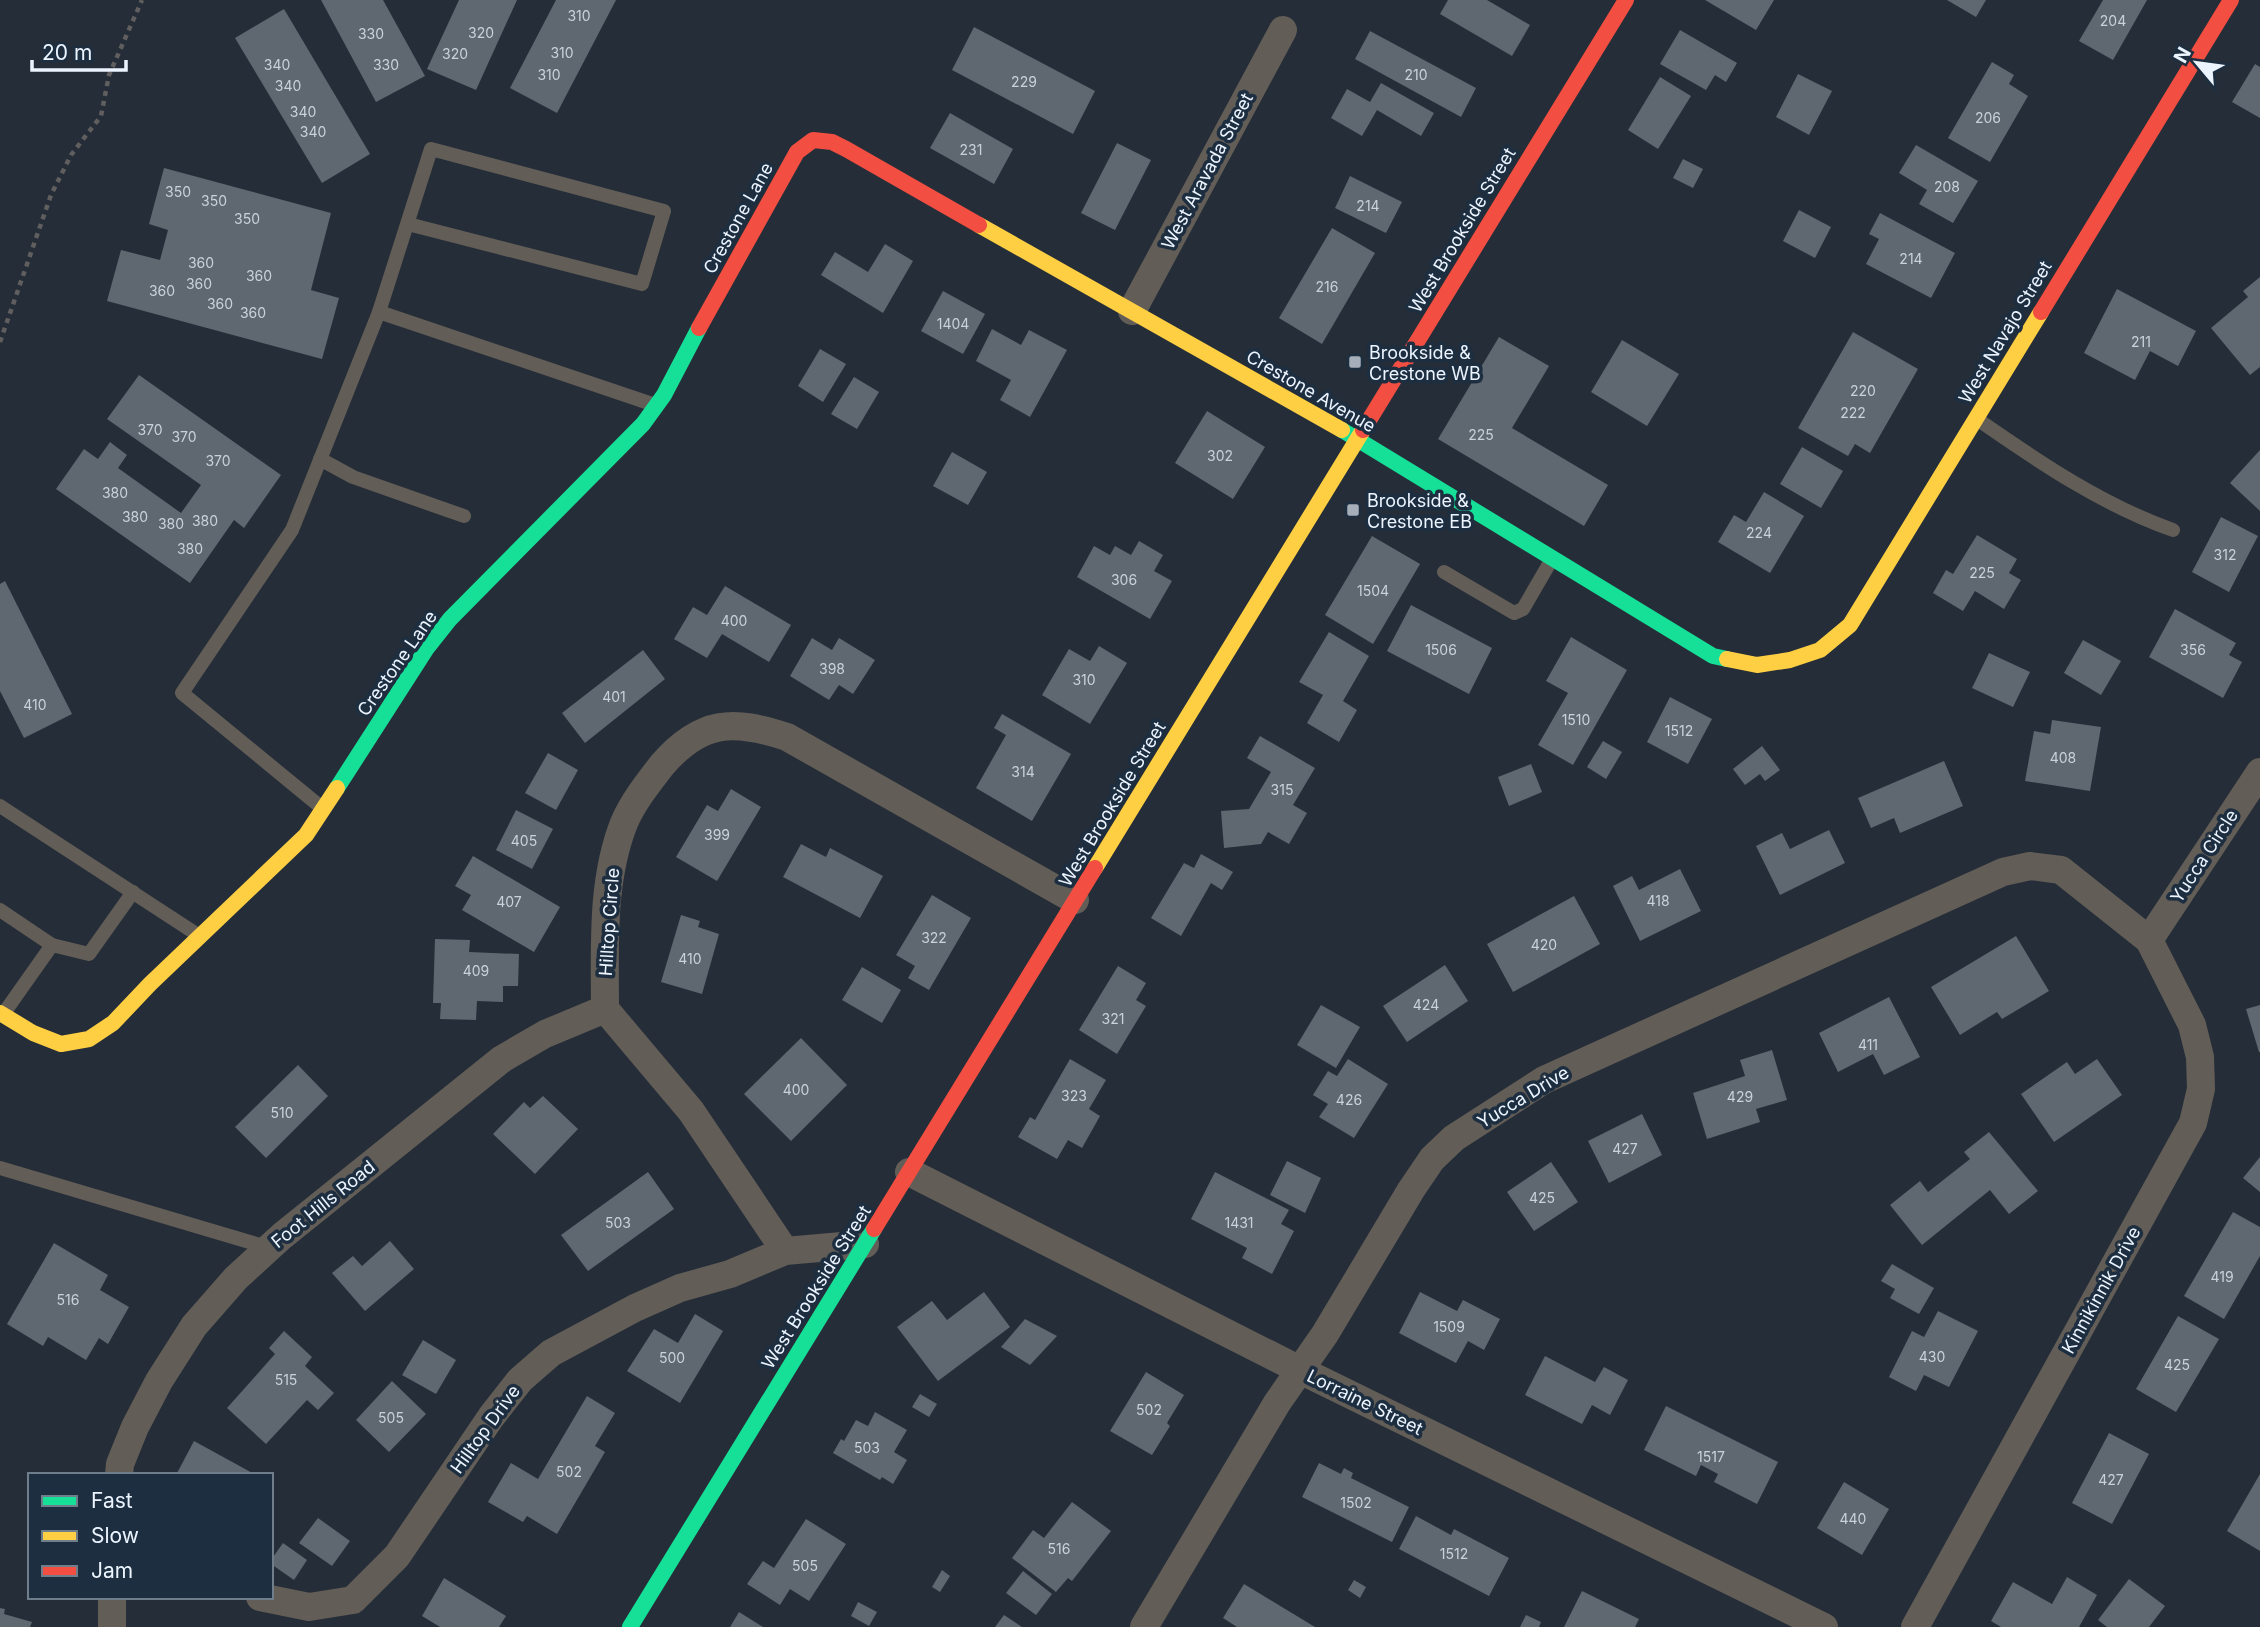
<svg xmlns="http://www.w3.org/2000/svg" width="2260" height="1627" font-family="Inter,sans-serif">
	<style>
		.building { fill: #5f6770 }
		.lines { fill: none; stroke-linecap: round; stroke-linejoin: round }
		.path { stroke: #605e5e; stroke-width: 4.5; stroke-dasharray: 5 5; stroke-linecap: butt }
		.lane { stroke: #635d57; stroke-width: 14 }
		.street { stroke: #635d57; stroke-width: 28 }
		.fast { stroke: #16e098; stroke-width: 16 }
		.slow { stroke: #ffcf43; stroke-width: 16 }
		.jam { stroke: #f24e42; stroke-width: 16 }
		.poi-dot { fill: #a6afb9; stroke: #1d2e40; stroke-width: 2.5 }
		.labels { text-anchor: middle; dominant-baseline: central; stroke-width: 7; stroke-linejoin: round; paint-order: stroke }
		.number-label { font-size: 14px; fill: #c9d2db }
		.street-label { font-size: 18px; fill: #ecf5ff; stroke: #1d2e40 }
		.poi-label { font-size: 18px; fill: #ecf5ff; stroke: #1d2e40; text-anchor: start }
	</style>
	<rect width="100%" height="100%" fill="#252e38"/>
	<g class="building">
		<polygon points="321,0 383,0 425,76 376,102"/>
		<polygon points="459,0 517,0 476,90 427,69"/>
		<polygon points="556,0 616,0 557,113 510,88"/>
		<polygon points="1448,0 1487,0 1530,25 1512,56 1440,14"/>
		<polygon points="1705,0 1774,0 1756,30"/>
		<polygon points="1947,0 1986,0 1976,17"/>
		<polygon points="2103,0 2147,0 2113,60 2079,41"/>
		<polygon points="284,9 370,154 322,183 235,38"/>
		<polygon points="974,27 1095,91 1073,134 952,70"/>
		<polygon points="1680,30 1737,63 1726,82 1715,75 1706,90 1660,64"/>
		<polygon points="1370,31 1476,88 1461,117 1355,59"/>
		<polygon points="1992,62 2014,75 2009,84 2028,96 1990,162 1948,138"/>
		<polygon points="2255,64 2260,67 2260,118 2232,102"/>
		<polygon points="1798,74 1832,91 1809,135 1776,117"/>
		<polygon points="1660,77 1691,96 1658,149 1628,130"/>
		<polygon points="1381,83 1434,113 1421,136 1377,110 1362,136 1331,118 1347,89 1370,102"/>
		<polygon points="950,113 1013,149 994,184 930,148"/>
		<polygon points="1117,143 1151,160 1115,230 1081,213"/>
		<polygon points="1916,145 1978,181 1953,223 1919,204 1927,190 1899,173"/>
		<polygon points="1683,159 1703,169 1693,188 1673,178"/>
		<polygon points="164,168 331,213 311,290 339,298 322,359 107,301 121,250 160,260 168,230 149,224"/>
		<polygon points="1350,176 1402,202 1386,233 1335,208"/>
		<polygon points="1799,210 1831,227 1815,258 1783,241"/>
		<polygon points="1880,213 1955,253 1931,298 1866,264 1879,239 1869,234"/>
		<polygon points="1332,228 1375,253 1322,344 1279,318"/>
		<polygon points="885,244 913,261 883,313 821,275 835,252 868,272"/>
		<polygon points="2260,277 2260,367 2250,375 2211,328 2248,297 2243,291"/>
		<polygon points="2117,289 2196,331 2178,366 2150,351 2135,380 2084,353"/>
		<polygon points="943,291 985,314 963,354 921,331"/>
		<polygon points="992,329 1021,345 1029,330 1067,350 1030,417 1000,400 1011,380 976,361"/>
		<polygon points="1853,332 1918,369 1870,453 1855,444 1848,456 1798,428"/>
		<polygon points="1499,337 1549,366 1512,428 1608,485 1584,526 1438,439"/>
		<polygon points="1622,340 1679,374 1647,426 1591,392"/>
		<polygon points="820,349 846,364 823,402 798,386"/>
		<polygon points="139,375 281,475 244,528 234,520 190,583 56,489 84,449 98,459 110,442 127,455 118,468 181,513 201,485 107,419"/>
		<polygon points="854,377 879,392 857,429 831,414"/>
		<polygon points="1207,411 1265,447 1233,499 1175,463"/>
		<polygon points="1802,447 1843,471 1821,508 1780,484"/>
		<polygon points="2260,450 2260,511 2230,483"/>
		<polygon points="952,452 987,472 968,505 933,486"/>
		<polygon points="1764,492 1804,516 1770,573 1718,542 1734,515 1746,522"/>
		<polygon points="2221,517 2258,536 2229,592 2192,572"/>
		<polygon points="1977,535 2017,559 2009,573 2021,580 2004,609 1975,591 1963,611 1933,593 1946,570 1953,574"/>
		<polygon points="1372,536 1420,564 1373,644 1325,615"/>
		<polygon points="1139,541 1163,555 1154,571 1172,581 1150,619 1077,577 1094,546 1110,555 1115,546 1131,555"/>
		<polygon points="5,581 72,714 24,738 0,691 0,584"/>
		<polygon points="725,586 791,625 769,662 722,634 707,658 674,639 693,607 707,615"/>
		<polygon points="1411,605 1492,648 1469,694 1387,651"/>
		<polygon points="2175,609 2236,643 2229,655 2242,662 2223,698 2149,657"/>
		<polygon points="1329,632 1369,656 1343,701 1357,710 1339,742 1307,723 1323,695 1299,682"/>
		<polygon points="1571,637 1627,670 1573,765 1538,745 1568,693 1546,681"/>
		<polygon points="812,638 832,650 839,638 875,660 853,694 839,685 829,700 790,676"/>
		<polygon points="2083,640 2121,661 2101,695 2064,673"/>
		<polygon points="1099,646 1127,663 1090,724 1042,695 1069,649 1090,661"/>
		<polygon points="643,650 665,679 585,743 562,713"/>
		<polygon points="1989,653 2030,672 2013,707 1972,688"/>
		<polygon points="1670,697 1712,719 1688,764 1647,742"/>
		<polygon points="1002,714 1071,754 1032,821 976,788 1006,735 994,728"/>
		<polygon points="2052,720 2101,727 2090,791 2025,781 2034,731 2050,734"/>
		<polygon points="1260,736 1315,768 1293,805 1307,813 1289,844 1268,832 1261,844 1224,848 1221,811 1249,809 1271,772 1247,758"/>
		<polygon points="1603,741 1622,752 1606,779 1587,767"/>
		<polygon points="1762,746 1780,770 1765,781 1760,774 1745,785 1733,769"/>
		<polygon points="548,753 578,770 556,810 525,793"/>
		<polygon points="1944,761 1963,806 1900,833 1894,818 1871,828 1858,798"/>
		<polygon points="1531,764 1542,792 1509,806 1498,777"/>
		<polygon points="731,789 761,807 717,881 676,857 707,805 718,811"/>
		<polygon points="516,810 553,829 532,869 496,850"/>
		<polygon points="1829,830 1845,863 1780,895 1756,846 1782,833 1790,849"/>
		<polygon points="801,844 826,857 830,848 883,876 860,918 783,877"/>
		<polygon points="1201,854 1233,872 1222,890 1211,883 1181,936 1151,918 1184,863 1194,868"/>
		<polygon points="473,856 560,907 534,952 462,910 471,895 455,886"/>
		<polygon points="1680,869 1701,911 1640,941 1613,886 1632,876 1639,890"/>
		<polygon points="932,895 971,918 929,990 908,978 915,966 896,955"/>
		<polygon points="1574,896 1600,944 1513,992 1487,944"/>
		<polygon points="681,915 700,921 698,927 719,934 702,994 661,982"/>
		<polygon points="2016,936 2049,991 2002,1019 1997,1012 1960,1035 1931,987"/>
		<polygon points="435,939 470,940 469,952 519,954 518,986 503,986 503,1002 477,1001 476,1020 440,1019 441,1003 433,1003"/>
		<polygon points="1445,965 1468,1001 1407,1042 1383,1006"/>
		<polygon points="1118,966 1146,983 1136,1000 1146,1006 1117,1054 1079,1030"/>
		<polygon points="862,967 901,990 882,1023 842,1000"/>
		<polygon points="1889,997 1920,1057 1884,1075 1873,1054 1838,1072 1819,1033"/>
		<polygon points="1321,1005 1360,1027 1336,1068 1297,1045"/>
		<polygon points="2260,1005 2260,1052 2259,1052 2246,1009"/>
		<polygon points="801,1038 847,1085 791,1141 744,1094"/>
		<polygon points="1772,1050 1787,1100 1756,1109 1760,1122 1707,1139 1693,1093 1745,1076 1740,1060"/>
		<polygon points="1070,1059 1106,1080 1089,1109 1100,1116 1082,1148 1068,1140 1057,1159 1018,1137 1030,1117 1035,1120"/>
		<polygon points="1348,1059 1388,1084 1354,1138 1319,1117 1328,1104 1313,1095 1328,1071 1337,1076"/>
		<polygon points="2097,1059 2122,1095 2054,1142 2021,1094 2067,1062 2075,1074"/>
		<polygon points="298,1065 328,1096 266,1158 235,1127"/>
		<polygon points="543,1096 578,1129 535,1174 493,1134 524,1102 530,1108"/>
		<polygon points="1642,1114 1662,1155 1609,1183 1588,1141"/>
		<polygon points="1989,1132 2038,1191 2009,1214 1990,1190 1922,1245 1890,1205 1920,1181 1928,1192 1970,1159 1964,1152"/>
		<polygon points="2260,1157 2260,1192 2243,1178"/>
		<polygon points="1287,1161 1321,1178 1305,1213 1270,1195"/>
		<polygon points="1551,1162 1578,1202 1534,1231 1507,1192"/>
		<polygon points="648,1172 674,1209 588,1271 561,1235"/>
		<polygon points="1215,1172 1289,1210 1281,1224 1294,1231 1272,1274 1242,1258 1247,1248 1191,1219"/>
		<polygon points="2233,1212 2260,1227 2260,1256 2224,1319 2184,1296"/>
		<polygon points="390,1241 414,1269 365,1311 332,1273 353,1256 362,1266"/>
		<polygon points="54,1243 108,1275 100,1290 129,1307 108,1344 99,1338 86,1360 48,1337 43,1346 7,1324"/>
		<polygon points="1892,1264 1934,1288 1919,1314 1890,1298 1895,1289 1881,1281"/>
		<polygon points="984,1292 1010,1327 938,1381 897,1327 932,1301 947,1320"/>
		<polygon points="1420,1292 1457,1311 1463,1300 1500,1319 1484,1350 1468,1341 1456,1363 1399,1333"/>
		<polygon points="1938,1311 1978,1331 1949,1387 1924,1375 1916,1391 1889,1377 1912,1331 1924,1337"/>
		<polygon points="695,1314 723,1331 680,1403 627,1371 654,1329 678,1343"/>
		<polygon points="2178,1316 2219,1339 2176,1412 2136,1389"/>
		<polygon points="1025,1319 1057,1336 1030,1365 1001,1347"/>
		<polygon points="284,1331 312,1357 305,1366 334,1393 318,1410 307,1400 266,1444 227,1408 275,1354 269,1348"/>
		<polygon points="423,1340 456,1360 436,1394 402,1375"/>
		<polygon points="1545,1356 1595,1382 1604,1367 1628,1380 1610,1415 1592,1405 1582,1424 1525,1395"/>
		<polygon points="1146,1372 1184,1395 1167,1423 1170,1426 1152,1455 1110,1431"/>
		<polygon points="392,1381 426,1414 389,1452 356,1420"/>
		<polygon points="920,1394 937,1404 929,1417 912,1407"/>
		<polygon points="587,1396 615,1413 595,1446 605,1452 557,1534 527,1516 523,1522 488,1502 511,1463 538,1479"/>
		<polygon points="1666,1406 1778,1462 1757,1504 1714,1482 1718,1474 1701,1465 1696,1476 1644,1450"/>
		<polygon points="875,1412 907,1430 894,1452 907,1460 893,1484 882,1477 880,1480 833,1453 841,1439 844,1441 856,1420 868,1426"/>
		<polygon points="2109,1433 2149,1454 2112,1524 2072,1503"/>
		<polygon points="194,1441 256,1475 176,1475"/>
		<polygon points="1319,1463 1341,1474 1344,1468 1353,1473 1351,1478 1409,1507 1392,1542 1302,1497"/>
		<polygon points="2260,1474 2260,1551 2227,1531"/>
		<polygon points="1844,1482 1889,1509 1862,1555 1817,1528"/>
		<polygon points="1072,1502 1111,1531 1072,1581 1068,1578 1056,1592 1012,1558 1033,1530 1044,1538"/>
		<polygon points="1416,1516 1451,1535 1454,1529 1509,1558 1489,1596 1399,1549"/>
		<polygon points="318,1518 350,1541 332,1566 299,1543"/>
		<polygon points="806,1519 846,1544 809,1601 790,1589 780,1605 747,1584 763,1561 774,1568"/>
		<polygon points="283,1543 307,1560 294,1580 271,1564 271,1560"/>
		<polygon points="942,1570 950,1576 940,1592 932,1587"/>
		<polygon points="1023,1571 1052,1594 1036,1615 1006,1593"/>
		<polygon points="2067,1577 2097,1595 2079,1627 2001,1627 1991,1621 2013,1582 2052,1604"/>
		<polygon points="444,1578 506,1616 499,1627 440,1627 422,1616"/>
		<polygon points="2129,1579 2165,1606 2149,1627 2107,1627 2098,1620"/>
		<polygon points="1354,1580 1366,1587 1360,1598 1348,1590"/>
		<polygon points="1244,1584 1315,1627 1237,1627 1223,1618"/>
		<polygon points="1582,1591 1639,1619 1635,1627 1564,1627"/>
		<polygon points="858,1602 877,1612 869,1626 851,1616"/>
		<polygon points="0,1608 5,1609 4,1614 32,1622 30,1627 0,1627"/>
		<polygon points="739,1612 763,1627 730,1627"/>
		<polygon points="1004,1615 1022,1627 995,1627"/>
		<polygon points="1526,1615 1541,1622 1539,1627 1520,1627"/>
	</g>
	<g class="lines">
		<polyline class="path" points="0,342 51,195 71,155 101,116 109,75 142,0"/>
		<g class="lane">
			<polyline points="379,312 431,149 664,211 642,284 408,224"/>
			<path d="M 1977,419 C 2039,462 2102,505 2173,530"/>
			<polyline points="320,459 353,477 464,516"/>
			<polyline points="1444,572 1514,613 1523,609 1552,559"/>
			<polyline points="0,806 198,935"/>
			<polyline points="322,808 182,693 292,530 379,312 655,405"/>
			<polyline points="0,910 52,945 4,1013"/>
			<polyline points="52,945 89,954 133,892"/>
			<polyline points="0,1168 270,1248"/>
		</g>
		<g class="street">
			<polyline points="1132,311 1283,30"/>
			<polyline points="2149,940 2260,772"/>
			<polyline points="909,1172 1300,1370 1824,1627"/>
			<path d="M 785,1251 L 691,1111 L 605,1009 C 605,948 601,881 624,823 C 633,802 648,783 662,765 C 701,720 733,719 787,737 L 1075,900"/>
			<polyline points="119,1475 120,1464 135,1427 159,1381 194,1326 236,1278 282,1236 502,1059 545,1034 605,1009"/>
			<polyline points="260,1597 309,1607 353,1600 397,1556 491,1417 520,1380 551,1353 635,1308 680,1288 730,1274 785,1251 865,1244"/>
			<polyline points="112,1627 112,1597"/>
			<polyline points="1144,1627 1277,1403 1325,1334 1411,1190 1432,1159 1454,1138 1544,1080 2003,872 2030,866 2061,870 2149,940 2192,1025 2200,1057 2201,1089 2193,1123 1915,1627"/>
		</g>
		<g class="fast">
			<polyline points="1342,430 1713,656 1727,659"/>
			<polyline points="337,788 427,648 450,619 643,424 664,395 699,328"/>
			<polyline points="630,1627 874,1229"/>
		</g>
		<g class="slow">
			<polyline points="979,225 1342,430"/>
			<polyline points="1727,659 1757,665 1790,660 1820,650 1850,625 2041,312"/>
			<polyline points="1095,868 1363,430"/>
			<polyline points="0,1013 33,1033 61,1044 89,1039 113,1023 150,984 306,835 337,788"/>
		</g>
		<g class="jam">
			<polyline points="2041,312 2231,0"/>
			<polyline points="699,328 797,152 813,140 832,142 846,149 979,225"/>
			<polyline points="1363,430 1626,0"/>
			<polyline points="874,1229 1095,868"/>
		</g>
	</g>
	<g class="poi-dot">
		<rect x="1348" y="355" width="14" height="14" rx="3.5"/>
		<rect x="1346" y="503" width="14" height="14" rx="3.5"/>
	</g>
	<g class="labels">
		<g class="number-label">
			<text x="579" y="15">310</text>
			<text x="2113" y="20">204</text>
			<text x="481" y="32">320</text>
			<text x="371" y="33">330</text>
			<text x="562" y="52">310</text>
			<text x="455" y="53">320</text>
			<text x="277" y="64">340</text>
			<text x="386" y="64">330</text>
			<text x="549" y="74">310</text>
			<text x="1416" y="74">210</text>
			<text x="1024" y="81">229</text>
			<text x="288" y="85">340</text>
			<text x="303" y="111">340</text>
			<text x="1988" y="117">206</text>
			<text x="313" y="131">340</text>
			<text x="971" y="149">231</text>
			<text x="1947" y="186">208</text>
			<text x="178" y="191">350</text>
			<text x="214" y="200">350</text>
			<text x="1368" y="205">214</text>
			<text x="247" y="218">350</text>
			<text x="1911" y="258">214</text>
			<text x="201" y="262">360</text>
			<text x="259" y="275">360</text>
			<text x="199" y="283">360</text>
			<text x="1327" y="286">216</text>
			<text x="162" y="290">360</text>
			<text x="220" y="303">360</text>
			<text x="253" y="312">360</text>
			<text x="953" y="323">1404</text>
			<text x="2141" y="341">211</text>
			<text x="1863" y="390">220</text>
			<text x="1853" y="412">222</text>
			<text x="150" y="429">370</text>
			<text x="1481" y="434">225</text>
			<text x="184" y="436">370</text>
			<text x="1220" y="455">302</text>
			<text x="218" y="460">370</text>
			<text x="115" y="492">380</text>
			<text x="135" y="516">380</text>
			<text x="205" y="520">380</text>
			<text x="171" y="523">380</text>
			<text x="1759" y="532">224</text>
			<text x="190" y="548">380</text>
			<text x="2225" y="554">312</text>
			<text x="1982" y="572">225</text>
			<text x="1124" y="579">306</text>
			<text x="1373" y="590">1504</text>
			<text x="734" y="620">400</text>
			<text x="1441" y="649">1506</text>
			<text x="2193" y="649">356</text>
			<text x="832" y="668">398</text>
			<text x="1084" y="679">310</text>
			<text x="614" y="696">401</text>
			<text x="35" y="704">410</text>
			<text x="1576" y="719">1510</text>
			<text x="1679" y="730">1512</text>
			<text x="2063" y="757">408</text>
			<text x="1023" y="771">314</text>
			<text x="1282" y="789">315</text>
			<text x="717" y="834">399</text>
			<text x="524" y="840">405</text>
			<text x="1658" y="900">418</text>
			<text x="509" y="901">407</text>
			<text x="934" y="937">322</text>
			<text x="1544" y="944">420</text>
			<text x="690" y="958">410</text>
			<text x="476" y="970">409</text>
			<text x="1426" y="1004">424</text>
			<text x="1113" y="1018">321</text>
			<text x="1868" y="1044">411</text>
			<text x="796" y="1089">400</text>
			<text x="1074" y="1095">323</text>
			<text x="1740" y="1096">429</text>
			<text x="1349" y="1099">426</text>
			<text x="282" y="1112">510</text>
			<text x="1625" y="1148">427</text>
			<text x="1542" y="1197">425</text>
			<text x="618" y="1222">503</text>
			<text x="1239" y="1222">1431</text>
			<text x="2222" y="1276">419</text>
			<text x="68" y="1299">516</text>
			<text x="1449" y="1326">1509</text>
			<text x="1932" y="1356">430</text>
			<text x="672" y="1357">500</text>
			<text x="2177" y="1364">425</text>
			<text x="286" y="1379">515</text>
			<text x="1149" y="1409">502</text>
			<text x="391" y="1417">505</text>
			<text x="867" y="1447">503</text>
			<text x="1711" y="1456">1517</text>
			<text x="569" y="1471">502</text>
			<text x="2111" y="1479">427</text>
			<text x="1356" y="1502">1502</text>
			<text x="1853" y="1518">440</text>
			<text x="1059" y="1548">516</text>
			<text x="1454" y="1553">1512</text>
			<text x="805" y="1565">505</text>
		</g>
		<g class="street-label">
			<text transform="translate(1207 171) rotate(-62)">West Aravada Street</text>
			<text transform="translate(738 218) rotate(-61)">Crestone Lane</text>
			<text transform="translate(1462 230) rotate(-59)">West Brookside Street</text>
			<text transform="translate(2005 332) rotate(-59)">West Navajo Street</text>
			<text transform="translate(1311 391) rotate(30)">Crestone Avenue</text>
			<text transform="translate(397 663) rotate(-55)">Crestone Lane</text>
			<text transform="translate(1112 804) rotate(-59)">West Brookside Street</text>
			<text transform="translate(2204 856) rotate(-57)">Yucca Circle</text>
			<text transform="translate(609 922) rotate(-86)">Hilltop Circle</text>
			<text transform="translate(1523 1097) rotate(-31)">Yucca Drive</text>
			<text transform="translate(323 1204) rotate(-39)">Foot Hills Road</text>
			<text transform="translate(816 1287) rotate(-58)">West Brookside Street</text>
			<text transform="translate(2101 1290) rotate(-61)">Kinnikinnik Drive</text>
			<text transform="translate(1365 1402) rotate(26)">Lorraine Street</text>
			<text transform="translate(485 1429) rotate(-54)">Hilltop Drive</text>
		</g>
		<g class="poi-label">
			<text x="1369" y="352">Brookside &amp;<tspan x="1369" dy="21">Crestone WB</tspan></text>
			<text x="1367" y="500">Brookside &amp;<tspan x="1367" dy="21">Crestone EB</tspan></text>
		</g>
	</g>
	<rect x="28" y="1473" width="245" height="126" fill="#1d2e40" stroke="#707e8c" stroke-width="2"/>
	<rect x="42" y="1496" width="35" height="10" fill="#16e098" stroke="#707e8c" stroke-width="2"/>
	<text x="91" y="1508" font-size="21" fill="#ecf5ff">Fast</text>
	<rect x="42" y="1531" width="35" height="10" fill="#ffcf43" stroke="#707e8c" stroke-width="2"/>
	<text x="91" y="1543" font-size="21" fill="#ecf5ff">Slow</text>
	<rect x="42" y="1566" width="35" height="10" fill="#f24e42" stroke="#707e8c" stroke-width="2"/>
	<text x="91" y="1578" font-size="21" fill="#ecf5ff">Jam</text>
	<g transform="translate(2197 63) rotate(299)" stroke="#1d2e40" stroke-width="5" paint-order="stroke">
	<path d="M0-5L12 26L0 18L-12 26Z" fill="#ecf5ff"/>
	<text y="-10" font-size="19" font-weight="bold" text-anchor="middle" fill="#ecf5ff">N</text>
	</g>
	<path d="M32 60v10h94v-10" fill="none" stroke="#ecf5ff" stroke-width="3.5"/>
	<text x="42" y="60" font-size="21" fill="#ecf5ff" stroke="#1d2e40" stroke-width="5" paint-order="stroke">20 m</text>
</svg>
